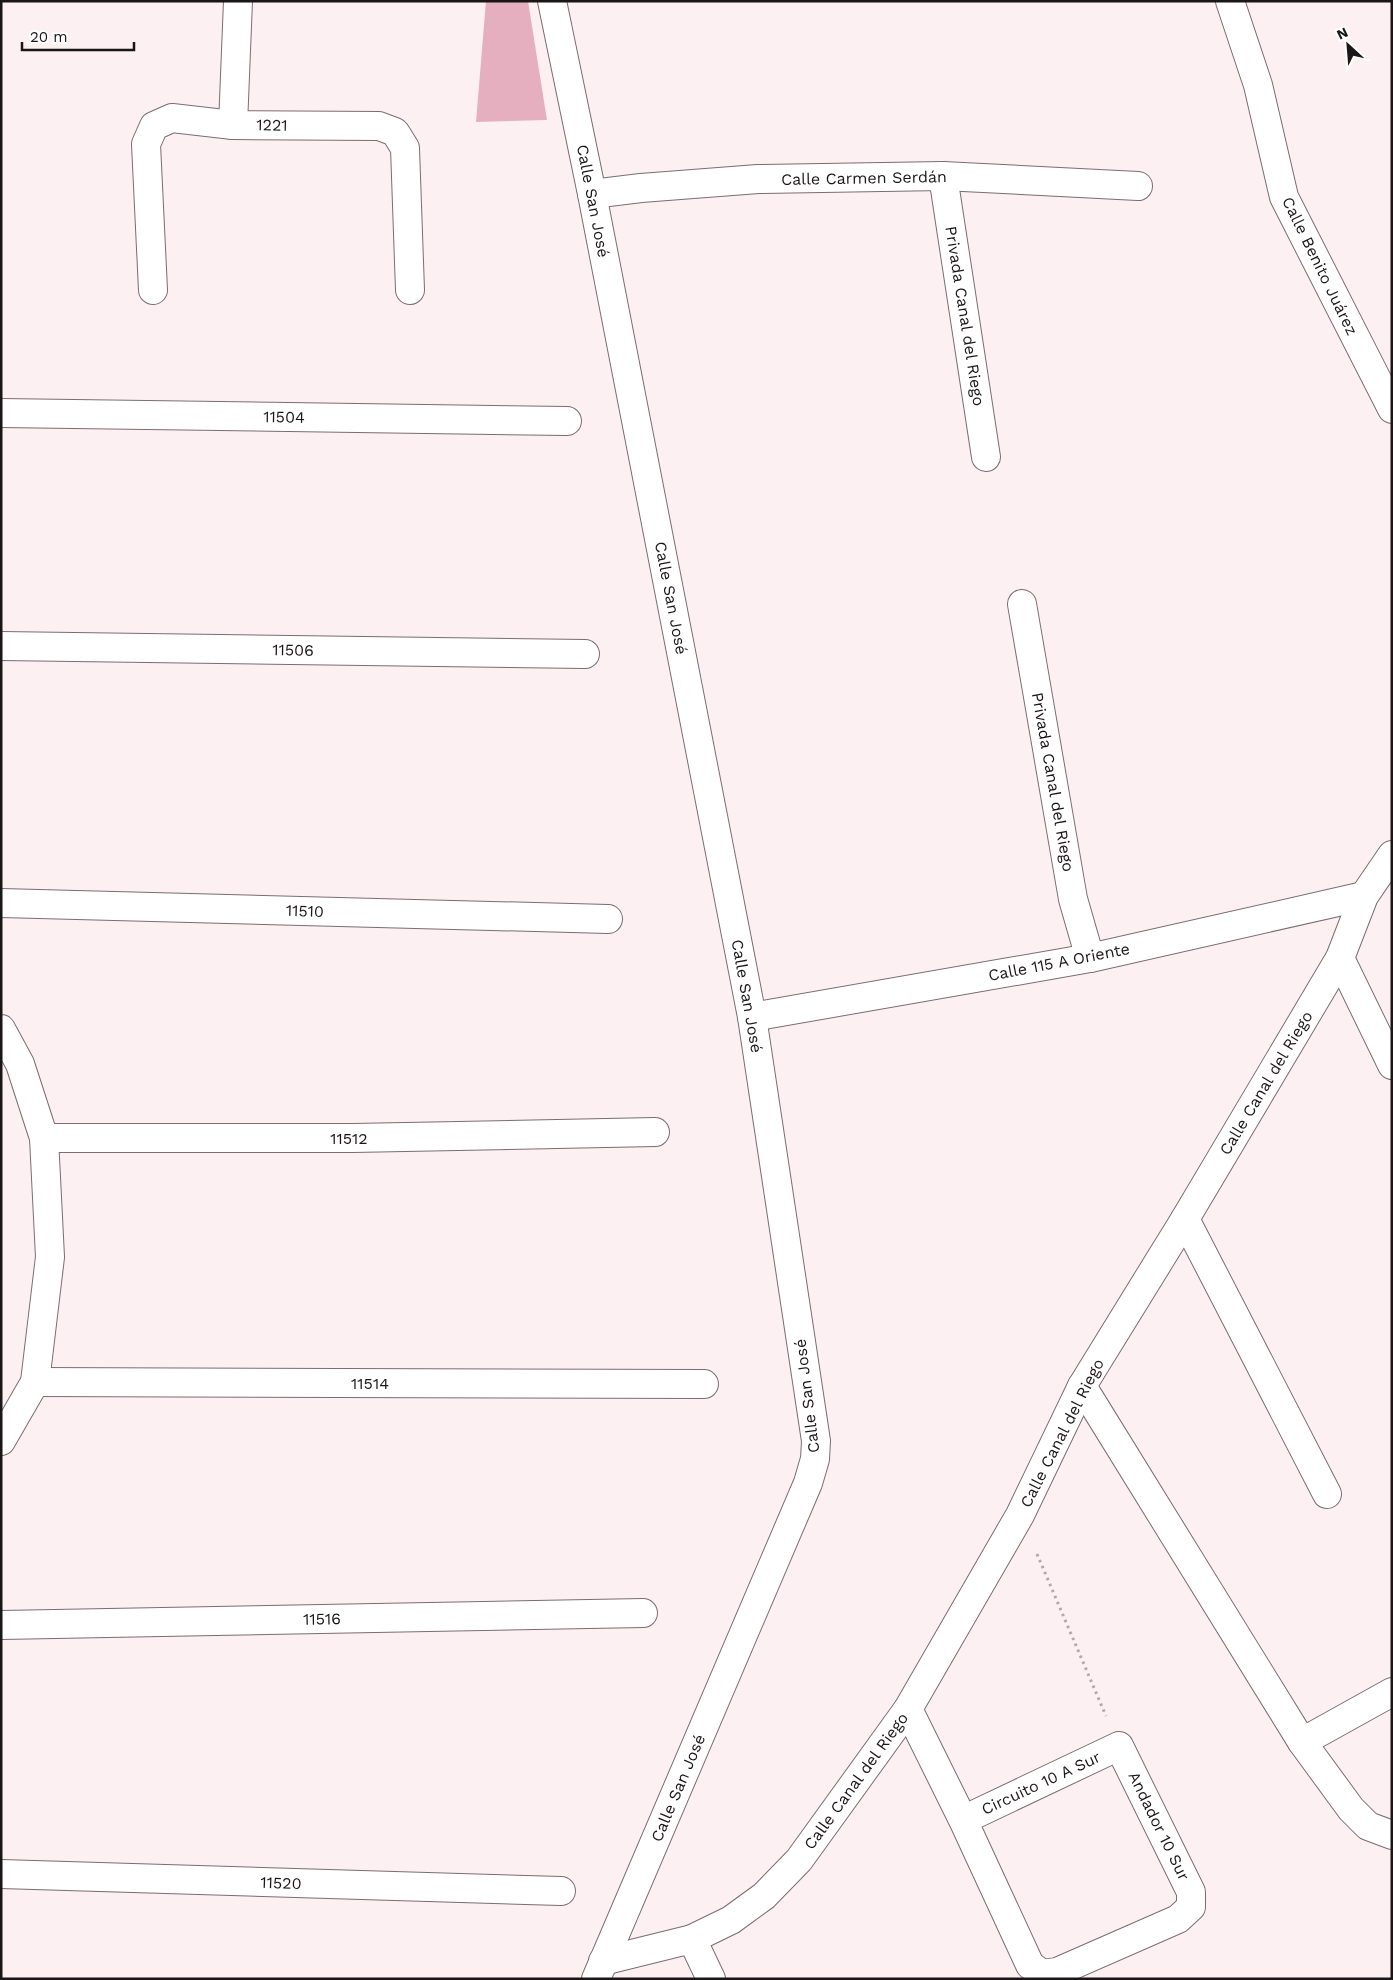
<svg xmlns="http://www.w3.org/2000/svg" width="1393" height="1980" font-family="'Work Sans',sans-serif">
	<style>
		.green { fill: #e6afbf }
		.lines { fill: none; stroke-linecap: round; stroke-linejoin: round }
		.minor-casing { stroke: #7b6c70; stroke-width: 30 }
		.path { stroke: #b3a8ab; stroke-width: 3; stroke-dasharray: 2.5 4; stroke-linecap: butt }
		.minor { stroke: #fff; stroke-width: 28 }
		.labels { text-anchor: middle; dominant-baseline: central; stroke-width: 4; stroke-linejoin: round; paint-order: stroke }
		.street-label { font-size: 16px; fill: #1a1516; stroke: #fff }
	</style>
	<rect width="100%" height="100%" fill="#fdf0f3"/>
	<polygon class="green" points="486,1 528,1 547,120 476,122"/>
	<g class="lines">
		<g class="minor-casing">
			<g id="minor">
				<polyline points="552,1 592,194 752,1017 816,1441 815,1459 808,1483 596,1979"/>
				<polyline points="1230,1 1258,85 1284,197 1392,409"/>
				<polyline points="233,125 238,1"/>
				<polyline points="943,176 986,457"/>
				<polyline points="592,194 641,188 758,179 943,176 1138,186"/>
				<polyline points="153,290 146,144 154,126 172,118 233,125 379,126 395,132 405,148 410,290"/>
				<polyline points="1,413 567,421"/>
				<polyline points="1022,604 1073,899 1090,958"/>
				<polyline points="1,646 585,654"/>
				<polyline points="1,903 608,919"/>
				<polyline points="1340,958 1392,1065"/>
				<polyline points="752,1017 1090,958 1364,896"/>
				<polyline points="1,1029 20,1064 44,1138 50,1257 35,1382 1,1441"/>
				<polyline points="44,1138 353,1138 655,1132"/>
				<polyline points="1185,1219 1327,1494"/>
				<polyline points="35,1382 704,1384"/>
				<polyline points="1082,1386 1302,1742 1351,1809 1368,1826 1392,1835"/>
				<polyline points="1,1625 643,1613"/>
				<polyline points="908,1709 963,1820 1030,1965 1042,1974 1057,1972 1178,1919 1191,1907 1191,1892 1119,1746 963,1820"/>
				<polyline points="1302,1742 1392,1692"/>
				<polyline points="1,1874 561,1891"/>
				<polyline points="692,1939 731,1920 764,1896 799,1860 908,1709 1020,1515 1082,1386 1185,1219 1340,958 1364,896 1392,855"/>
				<polyline points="603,1961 692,1939 711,1979"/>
			</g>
		</g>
		<polyline class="path" points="1037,1554 1106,1716"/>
		<use href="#minor" class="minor"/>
	</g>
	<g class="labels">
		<g class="street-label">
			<text transform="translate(272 125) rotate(1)">1221</text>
			<text transform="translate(864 178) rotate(-1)">Calle Carmen Serdán</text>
			<text transform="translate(593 201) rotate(79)">Calle San José</text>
			<text transform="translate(1320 266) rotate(64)">Calle Benito Juárez</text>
			<text transform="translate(965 316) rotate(81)">Privada Canal del Riego</text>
			<text transform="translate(284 417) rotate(1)">11504</text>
			<text transform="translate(671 598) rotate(79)">Calle San José</text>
			<text transform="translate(293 650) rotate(1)">11506</text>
			<text transform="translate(1053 782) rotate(80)">Privada Canal del Riego</text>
			<text transform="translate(305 911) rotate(2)">11510</text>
			<text transform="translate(1059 962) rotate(-11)">Calle 115 A Oriente</text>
			<text transform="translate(747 996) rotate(80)">Calle San José</text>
			<text transform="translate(1266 1083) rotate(-59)">Calle Canal del Riego</text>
			<text x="349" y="1138">11512</text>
			<text x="370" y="1383">11514</text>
			<text transform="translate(807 1396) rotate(-97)">Calle San José</text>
			<text transform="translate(1062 1433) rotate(-63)">Calle Canal del Riego</text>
			<text transform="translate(322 1619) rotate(-1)">11516</text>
			<text transform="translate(856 1781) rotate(-54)">Calle Canal del Riego</text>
			<text transform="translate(1041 1783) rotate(-25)">Circuito 10 A Sur</text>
			<text transform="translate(678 1788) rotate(-67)">Calle San José</text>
			<text transform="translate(1159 1826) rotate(64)">Andador 10 Sur</text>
			<text transform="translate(281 1883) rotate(2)">11520</text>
		</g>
	</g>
	<rect width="1393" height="1980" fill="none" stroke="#1a1516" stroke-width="5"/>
	<g transform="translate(1348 45) rotate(334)" stroke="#ffffff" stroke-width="4" paint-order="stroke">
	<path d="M0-4L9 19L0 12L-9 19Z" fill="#1a1516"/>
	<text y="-8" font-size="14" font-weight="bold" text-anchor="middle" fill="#1a1516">N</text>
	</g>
	<path d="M22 42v8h112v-8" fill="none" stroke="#1a1516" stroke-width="2.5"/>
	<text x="30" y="42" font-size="15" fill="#1a1516" stroke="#ffffff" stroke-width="4" paint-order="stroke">20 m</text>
</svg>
